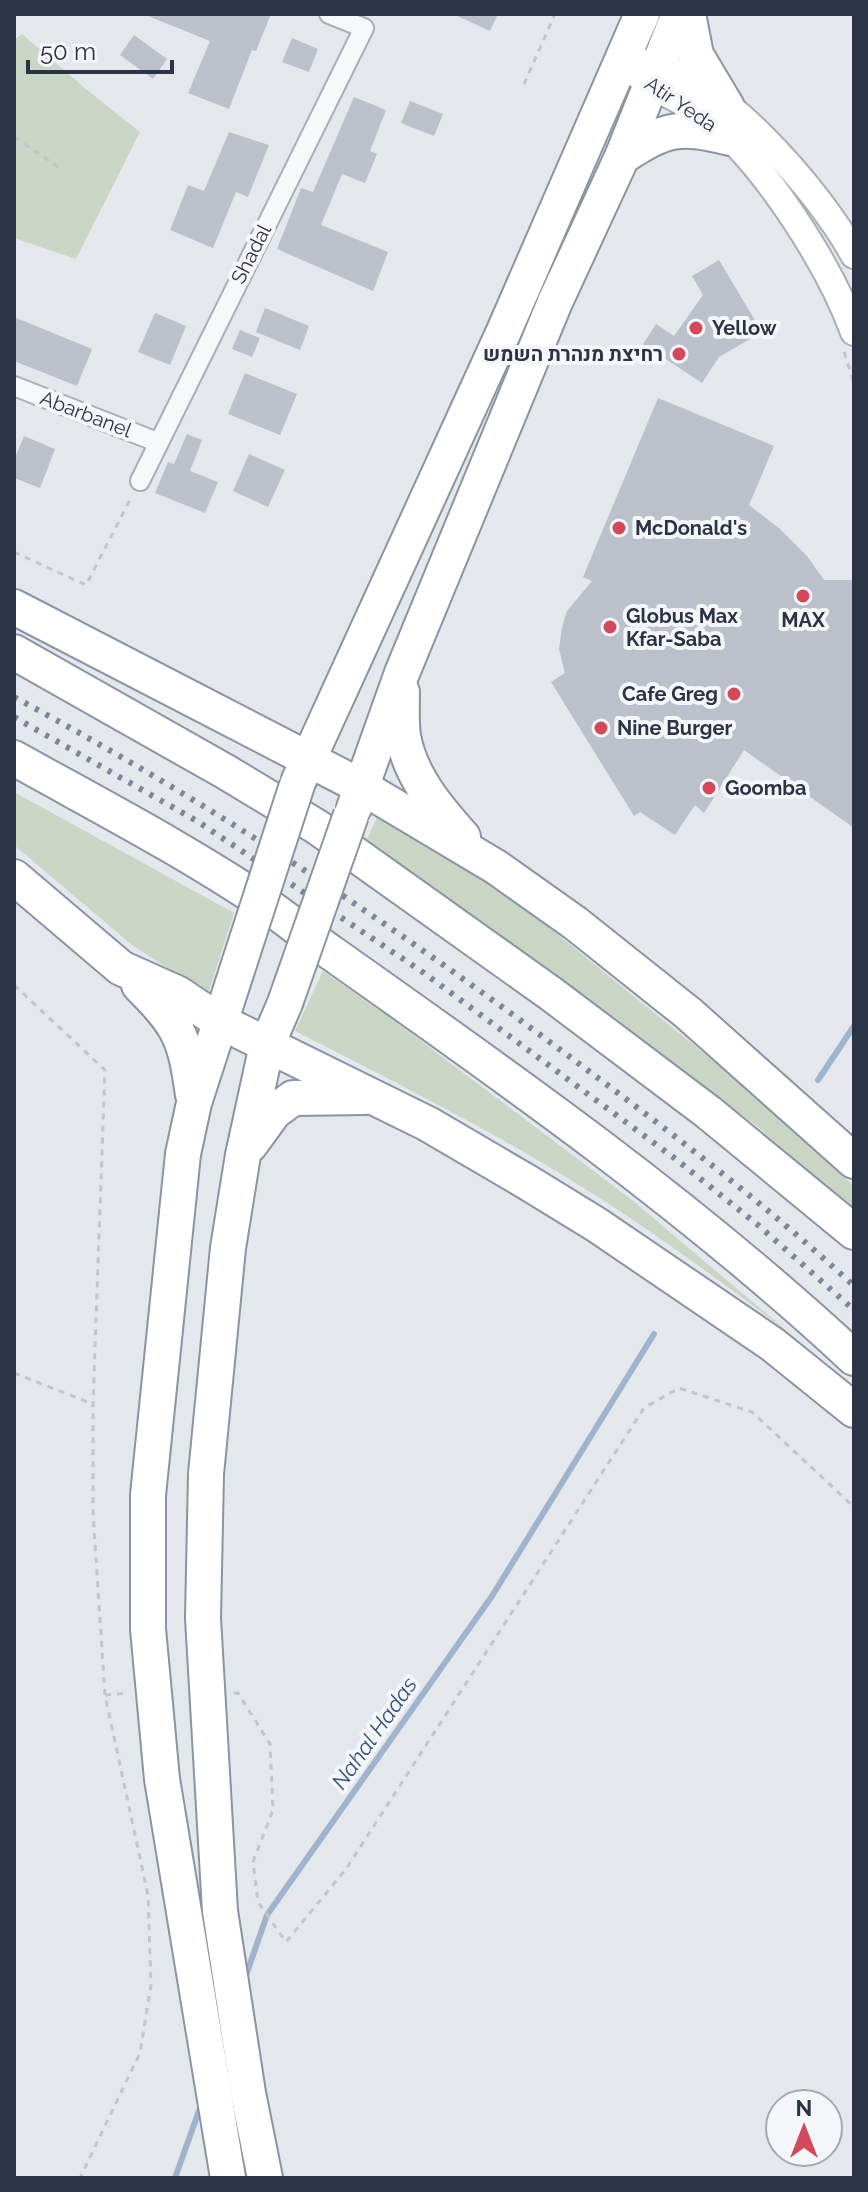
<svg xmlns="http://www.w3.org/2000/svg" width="868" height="2192" font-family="Raleway,Heebo,sans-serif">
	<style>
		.green { fill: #c9d6c5 }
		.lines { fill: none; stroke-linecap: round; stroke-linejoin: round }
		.stream { stroke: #9fb4cc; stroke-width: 6 }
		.building { fill: #bbc0ca }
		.street-casing { stroke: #a9aeb7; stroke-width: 22 }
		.secondary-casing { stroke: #a9aeb7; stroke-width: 30 }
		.highway-casing { stroke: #8b94a3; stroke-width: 38 }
		.path { stroke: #c2c5cb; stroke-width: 3; stroke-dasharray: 6 6; stroke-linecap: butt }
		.street { stroke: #f7f8fa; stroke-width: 18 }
		.secondary { stroke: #fff; stroke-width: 26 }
		.highway { stroke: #fff; stroke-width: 34 }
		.rail { stroke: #7d8696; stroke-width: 6; stroke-dasharray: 4 8; stroke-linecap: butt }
		.highway-bridge-casing { stroke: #8b94a3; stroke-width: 38; stroke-linecap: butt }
		.highway-bridge { stroke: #fff; stroke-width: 34 }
		.poi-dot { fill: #d1495b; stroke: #f4f6f9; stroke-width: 3 }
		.labels { text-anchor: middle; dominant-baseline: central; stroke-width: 8; stroke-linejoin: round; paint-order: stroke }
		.street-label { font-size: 20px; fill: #2b3445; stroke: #f4f6f9 }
		.poi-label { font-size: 20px; font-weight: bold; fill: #2b3445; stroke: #f4f6f9; text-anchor: start }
		.water-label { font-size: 22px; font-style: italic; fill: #34527a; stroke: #f4f6f9 }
	</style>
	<rect width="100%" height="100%" fill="#e4e7ec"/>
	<g class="green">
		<polygon points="22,34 87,90 140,132 76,259 14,238 14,40"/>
		<polygon points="14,792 234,913 208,994 132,945 14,845"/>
		<polygon points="380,811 504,891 722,1068 854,1186 854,1211 758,1127 367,839"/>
		<path d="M 323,971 L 388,1016 L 632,1200 L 787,1331 C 728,1287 670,1244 609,1204 C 509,1139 401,1085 295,1031 Z"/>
	</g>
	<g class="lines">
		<g class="stream">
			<polyline points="818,1080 854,1026"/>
			<polyline points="244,1981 267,1915 492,1596 654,1334"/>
			<polyline points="175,2178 201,2105"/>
		</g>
	</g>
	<g class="building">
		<polygon points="143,14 271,14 256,51 252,50 229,109 188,93 210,41"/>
		<polygon points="453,14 498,14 490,31"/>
		<polygon points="134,35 167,59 153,79 120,55"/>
		<polygon points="292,38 318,49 309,72 282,62"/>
		<polygon points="354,97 386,110 370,151 377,154 365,183 342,174 321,225 388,252 373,291 277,249 301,188 313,192"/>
		<polygon points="410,101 443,114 434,136 401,123"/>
		<polygon points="229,132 269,145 248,197 236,192 213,248 170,230 188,185 204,191"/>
		<polygon points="719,260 762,332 719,357 702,383 643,344 656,324 674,336 703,295 692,276"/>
		<polygon points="265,308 309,326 300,350 256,332"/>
		<polygon points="155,313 186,326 170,365 138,352"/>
		<polygon points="14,317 92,349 77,386 14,361"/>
		<polygon points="240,330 260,338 252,357 232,349"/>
		<polygon points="245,373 297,394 280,435 228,414"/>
		<polygon points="658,398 774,446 749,505 780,529 807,556 824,580 854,580 854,828 744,750 704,813 695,805 675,835 640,812 634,816 551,682 565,673 559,649 562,627 567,611 592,581 583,577"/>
		<polygon points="187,434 202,440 190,471 218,482 205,513 155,493 168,462 174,464"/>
		<polygon points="24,436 55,449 40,488 14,478 14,460"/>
		<polygon points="249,454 285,470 268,507 233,491"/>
	</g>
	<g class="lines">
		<g class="street-casing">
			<g id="street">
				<polyline points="14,386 157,442"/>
				<polyline points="140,481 364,28 329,14"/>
			</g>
		</g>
		<g class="secondary-casing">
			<g id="secondary">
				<path d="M 622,60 C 631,68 640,78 650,84 C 667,95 687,102 704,115 C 762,158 829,264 854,332"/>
				<path d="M 643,63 C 716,70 821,193 854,255"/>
			</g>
		</g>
		<g class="highway-casing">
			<g id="highway">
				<polyline points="688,14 696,55 727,107"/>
				<path d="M 622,157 C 667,128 677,125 730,138"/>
				<polyline points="14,607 362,787 496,867 575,923 688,1013 854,1161"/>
				<polyline points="14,652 226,772 317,827 550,993 708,1112 854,1232"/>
				<path d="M 402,692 C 402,706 401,722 403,736 C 410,776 437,808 463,837"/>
				<path d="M 14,758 C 98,805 185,850 265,904 C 288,920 310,938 333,954 C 513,1081 693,1208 854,1358"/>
				<polyline points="299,780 504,331 642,14"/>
				<polyline points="354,808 402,673 555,302 622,157 679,14"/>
				<polyline points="14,877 121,968 177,993 219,1021 428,1124 527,1182 597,1225 772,1344 854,1410"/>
				<path d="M 139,985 C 180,1026 185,1038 193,1095"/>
				<polyline points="250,1145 274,1112 293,1098 365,1097"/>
				<polyline points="228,2178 162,1779 148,1629 148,1495 183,1154 194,1103 240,961"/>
				<polyline points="265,2178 248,2093 220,1911 203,1618 206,1474 228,1248 243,1155 267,1045 285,1003"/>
			</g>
		</g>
		<g class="path">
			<polyline points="524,84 555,14"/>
			<polyline points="14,137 60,168"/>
			<polyline points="844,352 854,383"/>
			<polyline points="854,389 854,393"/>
			<polyline points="14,552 86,585 132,496"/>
			<polyline points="14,985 105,1070 93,1404 93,1513 105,1695 148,1895 151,1985 140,2053 80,2178"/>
			<polyline points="14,1373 93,1404"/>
			<polyline points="234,1693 238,1693 270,1744 273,1810 253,1862 258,1902 286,1942 346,1869 644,1408 679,1388 752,1412 854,1507"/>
			<polyline points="105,1695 129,1693"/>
		</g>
		<use href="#street" class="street"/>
		<use href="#secondary" class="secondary"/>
		<use href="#highway" class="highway"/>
		<g class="rail">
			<path d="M 14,697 C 215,805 404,932 586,1069 C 678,1138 770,1208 854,1286"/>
			<polyline points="14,717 197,821 424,973 673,1157 758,1225 854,1310"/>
		</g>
		<g class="highway-bridge-casing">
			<g id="highway-bridge">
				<polyline points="240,961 297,785"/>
				<polyline points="285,1003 351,815"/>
			</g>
		</g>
		<use href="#highway-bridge" class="highway-bridge"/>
	</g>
	<g class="poi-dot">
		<circle cx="696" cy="328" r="8"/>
		<circle cx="679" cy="354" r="8"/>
		<circle cx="619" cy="528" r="8"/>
		<circle cx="803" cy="596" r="8"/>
		<circle cx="610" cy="627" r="8"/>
		<circle cx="734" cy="694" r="8"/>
		<circle cx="601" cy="728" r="8"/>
		<circle cx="709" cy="788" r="8"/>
	</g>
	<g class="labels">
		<g class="street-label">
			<text transform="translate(681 104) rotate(34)">Atir Yeda</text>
			<text transform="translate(251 254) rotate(-63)">Shadal</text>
			<text transform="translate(86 414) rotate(21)">Abarbanel</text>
		</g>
		<g class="poi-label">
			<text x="712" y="328">Yellow</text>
			<text x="663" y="354" text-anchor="end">רחיצת מנהרת השמש</text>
			<text x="635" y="528">McDonald's</text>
			<text x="626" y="616">Globus Max<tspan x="626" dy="23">Kfar-Saba</tspan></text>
			<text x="803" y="620" text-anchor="middle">MAX</text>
			<text x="718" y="694" text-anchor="end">Cafe Greg</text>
			<text x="617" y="728">Nine Burger</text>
			<text x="725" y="788">Goomba</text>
		</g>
		<g class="water-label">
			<text transform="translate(374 1733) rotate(-55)">Nahal Hadas</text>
		</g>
	</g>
	<rect width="868" height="2192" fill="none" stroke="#2b3445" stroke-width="32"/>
	<g transform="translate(804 2128)"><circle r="38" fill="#f4f6f9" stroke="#a4a8b1" stroke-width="2"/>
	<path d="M0-6L14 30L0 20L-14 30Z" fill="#d1495b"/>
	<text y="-12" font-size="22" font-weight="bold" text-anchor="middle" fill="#2b3445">N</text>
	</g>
	<path d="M28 60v12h144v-12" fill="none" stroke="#2b3445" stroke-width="4"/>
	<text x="40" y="60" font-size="24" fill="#2b3445" stroke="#f4f6f9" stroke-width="6" paint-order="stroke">50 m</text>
</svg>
